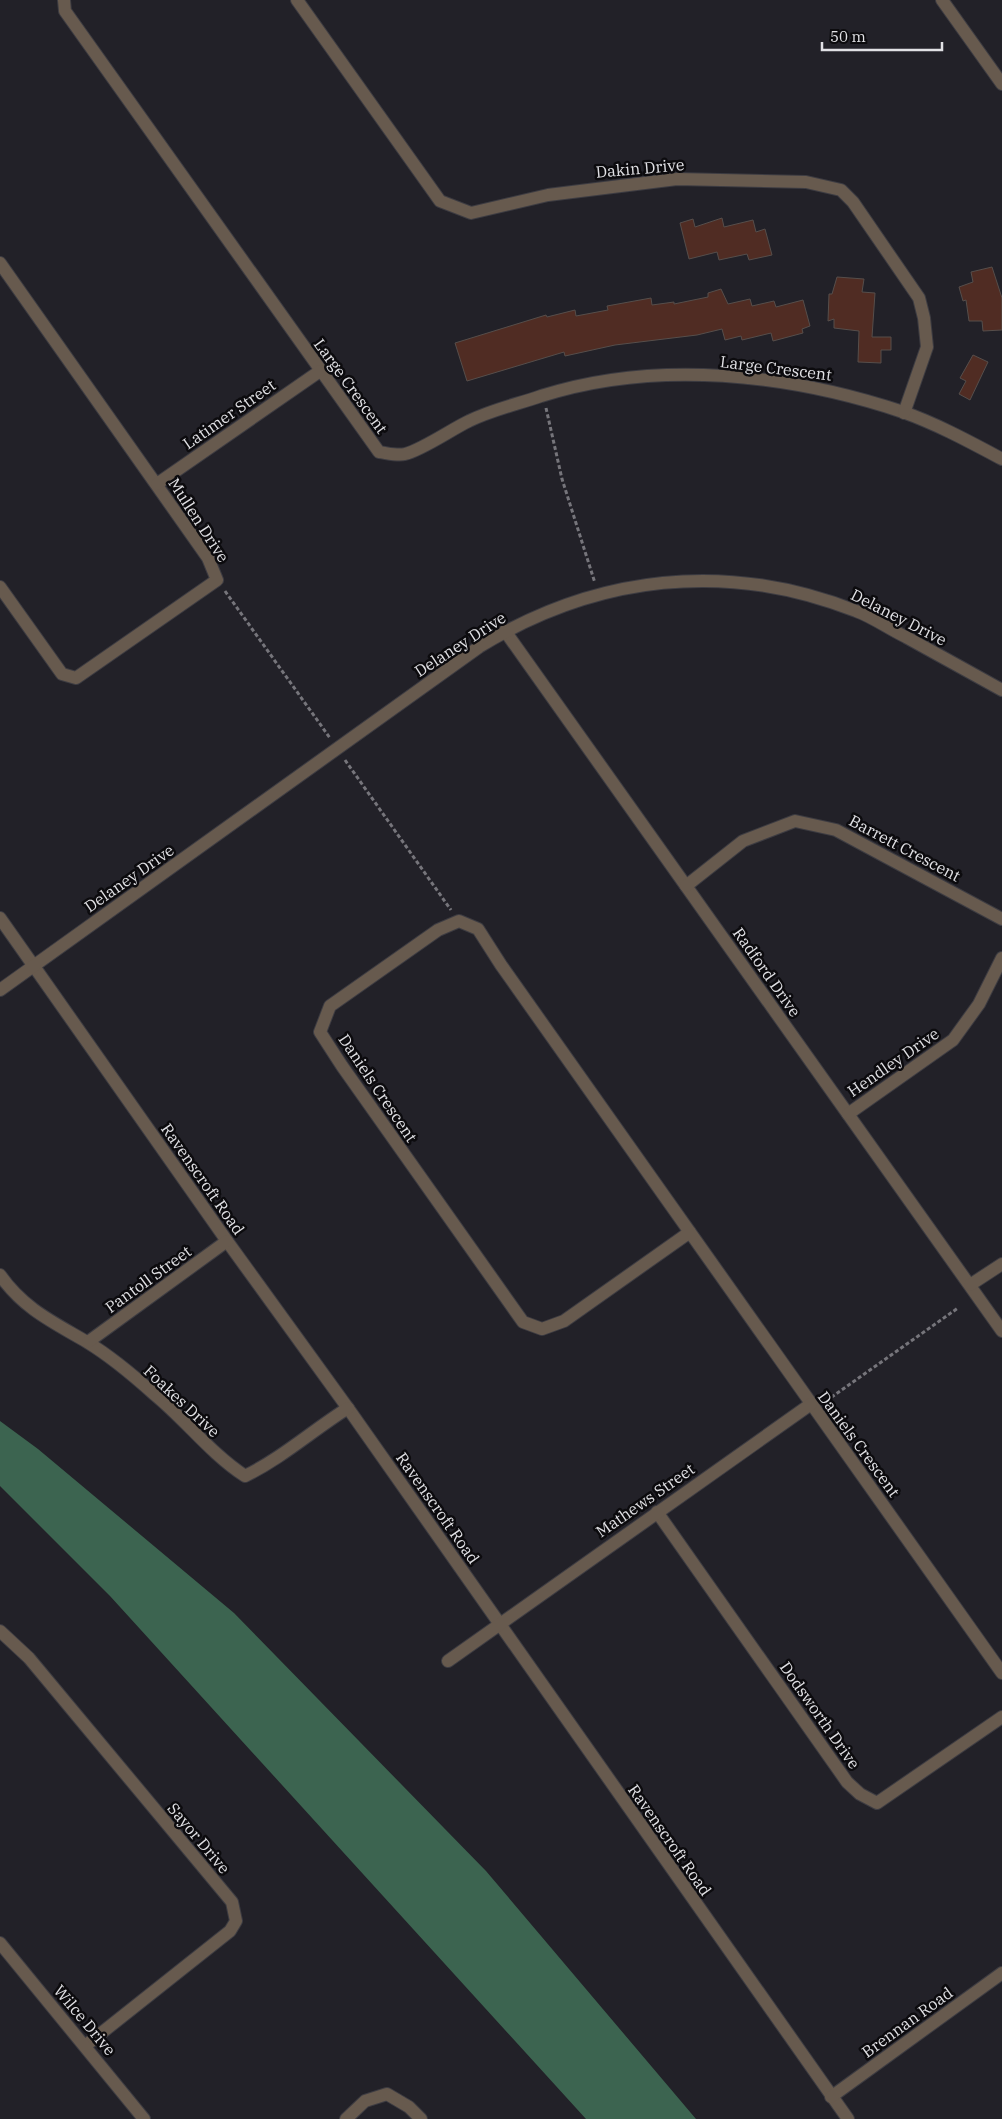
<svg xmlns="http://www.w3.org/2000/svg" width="1002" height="2119" font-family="'IBM Plex Serif',serif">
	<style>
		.forest { fill: #3c6450 }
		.building { fill: #502c23; stroke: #564e4b }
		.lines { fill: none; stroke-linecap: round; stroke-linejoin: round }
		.minor-casing { stroke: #3d3c42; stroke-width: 14 }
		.path { stroke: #76757b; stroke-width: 3; stroke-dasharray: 4 2.5; stroke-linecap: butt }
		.minor { stroke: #675a4e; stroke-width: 12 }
		.labels { text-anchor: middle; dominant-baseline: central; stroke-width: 5; stroke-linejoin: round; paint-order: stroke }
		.street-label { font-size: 16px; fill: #e1e1e5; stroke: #0c0b0e }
	</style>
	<rect width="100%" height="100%" fill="#222128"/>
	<polygon class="forest" points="0,1421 38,1449 234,1613 486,1871 696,2119 586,2119 110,1596 0,1486"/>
	<g class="building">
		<polygon points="722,218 724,227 753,220 756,232 765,229 772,255 749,260 747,254 719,260 717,252 689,259 680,223 693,219 695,227"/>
		<polygon points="992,267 1002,298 1002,330 983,331 982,321 969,321 966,300 963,301 959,287 973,282 971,272"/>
		<polygon points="837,277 864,279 862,292 875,293 872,337 891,337 891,350 881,350 881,363 858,362 859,331 834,328 834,319 828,321 829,294 832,294"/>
		<polygon points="721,289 728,304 750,299 752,306 774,301 776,307 803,300 810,326 802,329 803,333 773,341 771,333 742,340 741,336 725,340 722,329 697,335 615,345 565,356 564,352 467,381 455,343 546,315 547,317 575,310 576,316 608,310 607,306 651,298 652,305 674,302 674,304 708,297 708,293"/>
		<polygon points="973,355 988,362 970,400 959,394 966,381 960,378"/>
	</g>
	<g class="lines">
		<g class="minor-casing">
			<g id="minor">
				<path d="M 64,0 L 65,11 L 379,452 C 387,453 398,456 405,454 C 422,450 452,429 469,421 C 491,410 518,404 541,396 C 657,359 789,374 903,412 C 937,424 970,442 1002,459"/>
				<polyline points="297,0 440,201 471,213 548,195 677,179 806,182 841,190 853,202 919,298 924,318 927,347 904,413"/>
				<polyline points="942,0 1002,84"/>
				<polyline points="0,263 208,558 217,580 76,678 62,674 0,587"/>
				<polyline points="157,484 320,371"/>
				<polyline points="505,631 1002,1331"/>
				<polyline points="686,886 743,841 795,821 836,830 1002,919"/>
				<polyline points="0,918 227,1241 350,1411 848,2119"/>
				<path d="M 0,990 L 479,647 C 596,575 727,560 856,611 C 873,617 889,629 906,637 C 938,655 970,672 1002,690"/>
				<polyline points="848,1114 953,1040 979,1004 1002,958"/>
				<path d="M 690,1232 L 564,1321 L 542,1329 L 523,1322 L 342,1066 L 320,1032 L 330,1006 L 438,930 L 459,921 L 478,929 L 501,965 C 668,1201 835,1438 1002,1673"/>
				<path d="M 0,1275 C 24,1309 53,1322 87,1342 C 110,1356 134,1376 154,1394 C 186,1420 210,1453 245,1476 C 282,1458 313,1430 348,1408"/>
				<polyline points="970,1285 1002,1264"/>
				<polyline points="88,1342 227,1241"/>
				<polyline points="657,1512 847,1782 860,1794 877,1803 1002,1717"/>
				<polyline points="0,1631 29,1658 232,1902 236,1921 230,1931 85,2046"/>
				<polyline points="448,1661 811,1404"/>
				<polyline points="0,1943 144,2119"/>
				<polyline points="831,2097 1002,1973"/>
				<polyline points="346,2119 365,2101 387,2094 409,2107 421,2119"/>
			</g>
		</g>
		<g class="path">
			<polyline points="546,408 562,479 595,583"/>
			<polyline points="225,591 330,738"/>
			<polyline points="345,760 451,910"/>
			<polyline points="826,1401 958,1308"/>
		</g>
		<use href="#minor" class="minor"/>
	</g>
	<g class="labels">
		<g class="street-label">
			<text transform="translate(640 168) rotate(-5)">Dakin Drive</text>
			<text transform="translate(776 368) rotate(7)">Large Crescent</text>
			<text transform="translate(351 386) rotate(54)">Large Crescent</text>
			<text transform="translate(229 414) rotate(-35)">Latimer Street</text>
			<text transform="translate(199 520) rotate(57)">Mullen Drive</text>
			<text transform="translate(899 617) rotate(27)">Delaney Drive</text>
			<text transform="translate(460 644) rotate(-33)">Delaney Drive</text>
			<text transform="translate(905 848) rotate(28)">Barrett Crescent</text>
			<text transform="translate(129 878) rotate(-35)">Delaney Drive</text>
			<text transform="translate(767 972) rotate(55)">Radford Drive</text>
			<text transform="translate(893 1062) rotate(-35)">Hendley Drive</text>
			<text transform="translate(378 1088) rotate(56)">Daniels Crescent</text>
			<text transform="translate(203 1179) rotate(55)">Ravenscroft Road</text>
			<text transform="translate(148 1279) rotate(-36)">Pantoll Street</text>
			<text transform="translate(182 1401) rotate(43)">Foakes Drive</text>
			<text transform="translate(859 1444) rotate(54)">Daniels Crescent</text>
			<text transform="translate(645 1500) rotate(-35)">Mathews Street</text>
			<text transform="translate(438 1508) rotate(55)">Ravenscroft Road</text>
			<text transform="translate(820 1715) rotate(55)">Dodsworth Drive</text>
			<text transform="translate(199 1838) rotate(50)">Sayor Drive</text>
			<text transform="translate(670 1840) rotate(55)">Ravenscroft Road</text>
			<text transform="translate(85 2020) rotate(50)">Wilce Drive</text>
			<text transform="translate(907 2022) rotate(-36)">Brennan Road</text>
		</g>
	</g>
	<path d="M822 42v8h120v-8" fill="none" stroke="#e1e1e5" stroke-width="2.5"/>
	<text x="830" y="42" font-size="15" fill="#e1e1e5" stroke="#0c0b0e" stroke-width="4" paint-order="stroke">50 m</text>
</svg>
